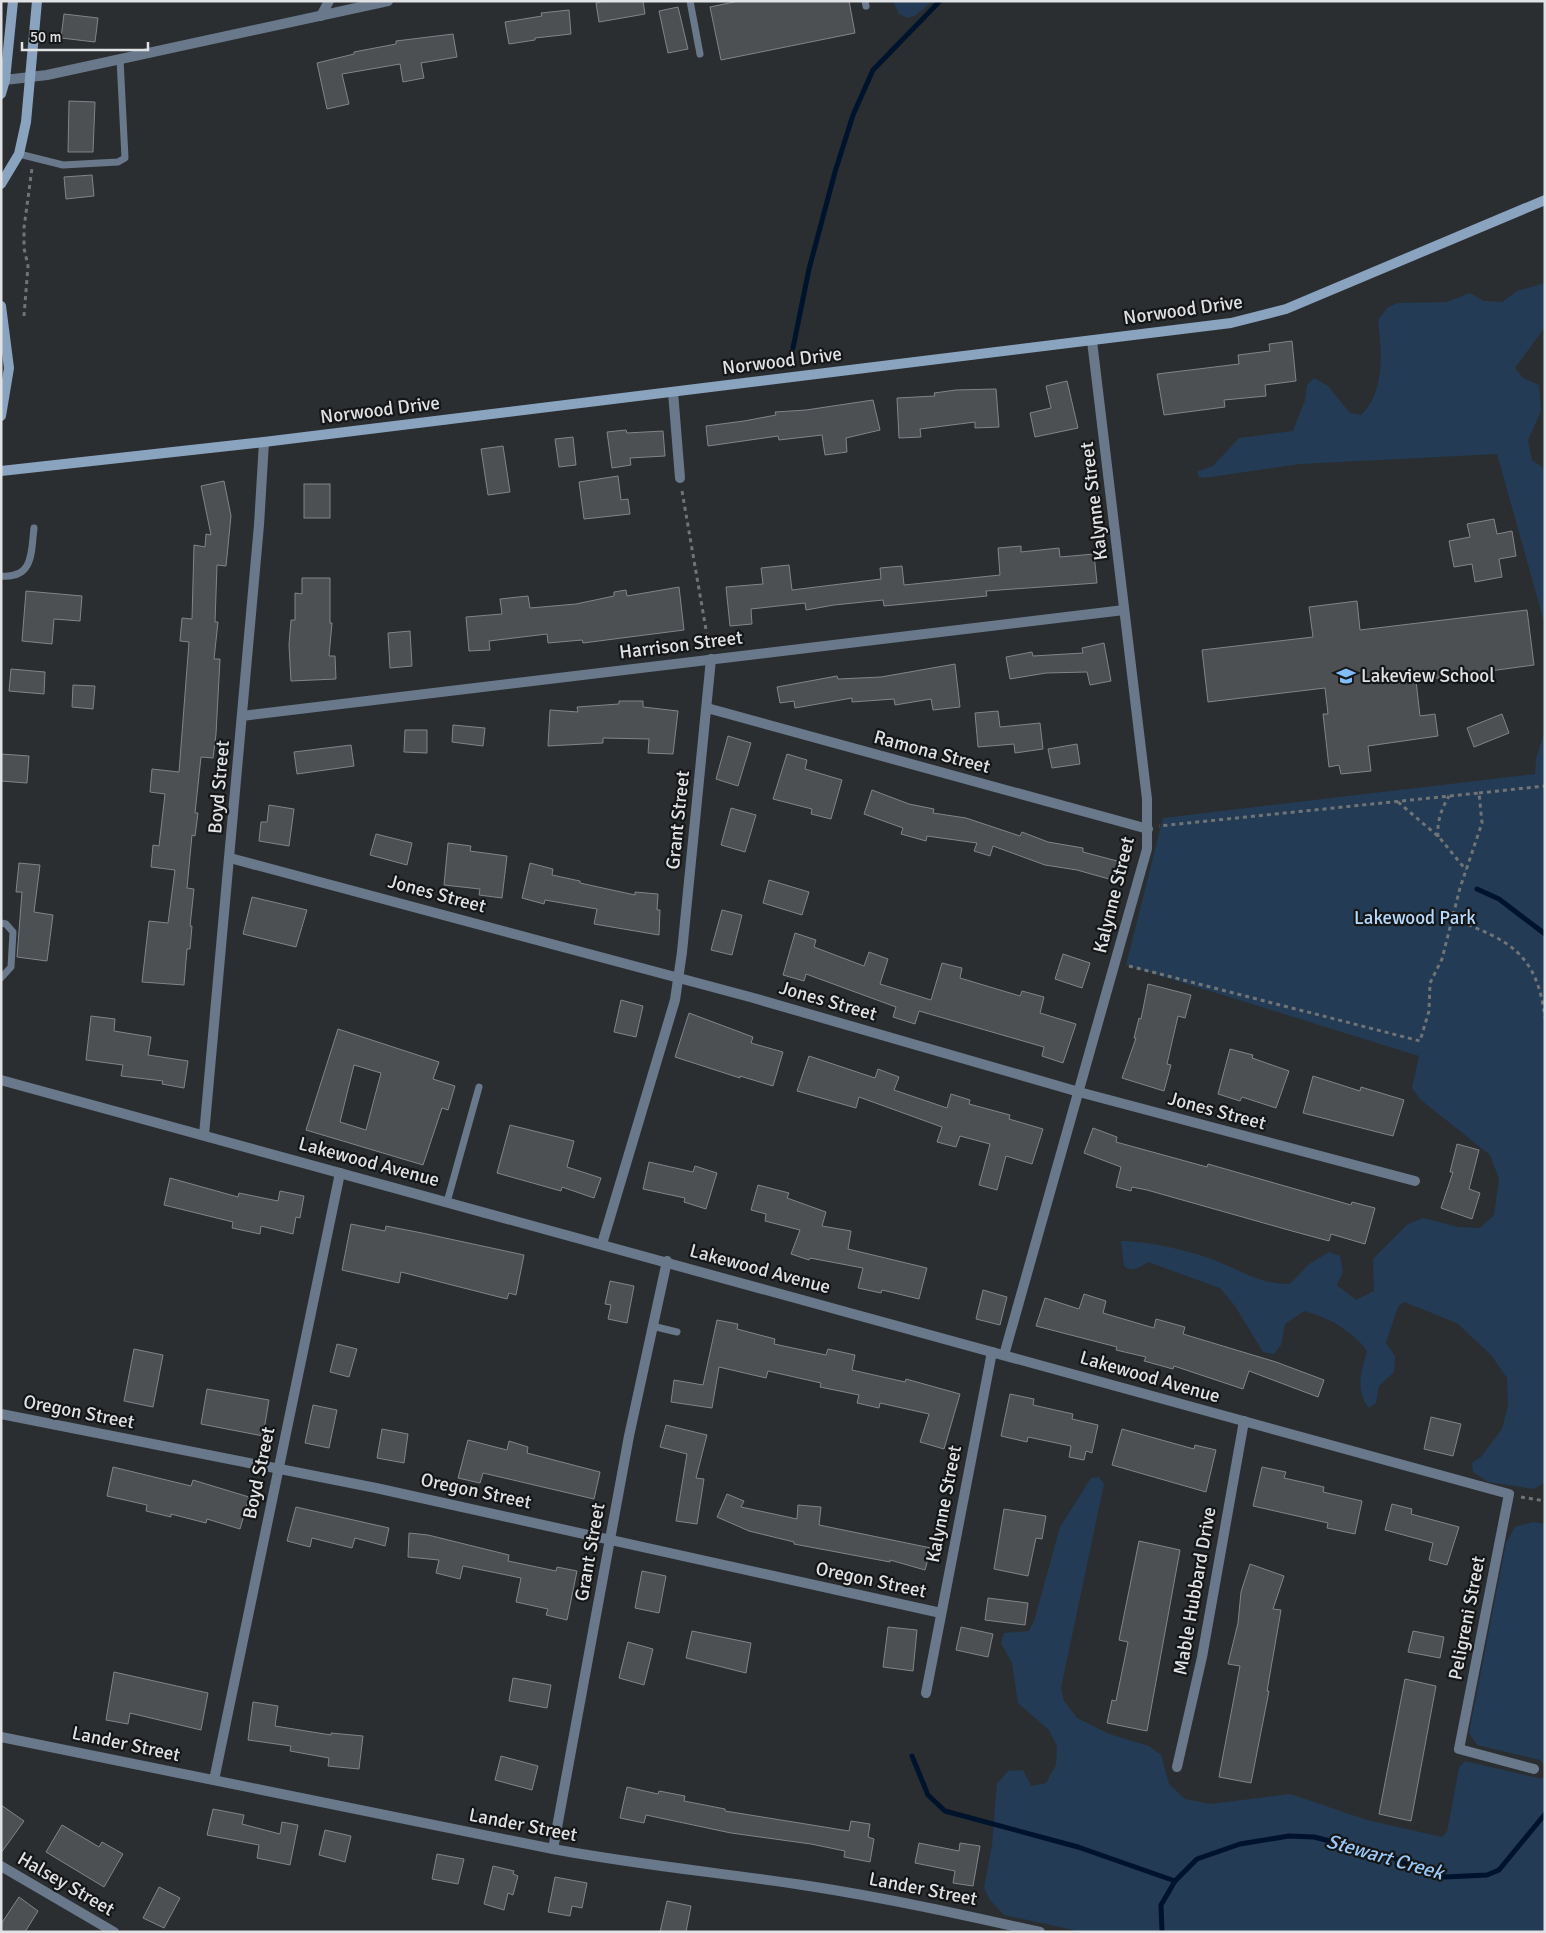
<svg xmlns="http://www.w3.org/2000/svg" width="1546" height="1933" font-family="Signika,sans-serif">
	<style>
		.green { fill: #233b54 }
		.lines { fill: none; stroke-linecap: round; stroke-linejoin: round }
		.stream { stroke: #00132c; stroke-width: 5 }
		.building { fill: #4d5053; stroke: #818488; fill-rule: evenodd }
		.path { stroke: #717476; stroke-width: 3; stroke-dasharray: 4 4; stroke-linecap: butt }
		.lane { stroke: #69798b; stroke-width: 7 }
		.street { stroke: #69798b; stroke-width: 10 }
		.secondary { stroke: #8aa4c0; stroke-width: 10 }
		.labels { text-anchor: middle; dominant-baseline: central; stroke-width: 4.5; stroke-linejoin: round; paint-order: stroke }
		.street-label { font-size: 19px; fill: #e0e2e4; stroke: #151617 }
		.poi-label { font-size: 19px; fill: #e0e2e4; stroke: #151617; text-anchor: start }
		.park-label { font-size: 19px; fill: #b6d9fd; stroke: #151617 }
		.water-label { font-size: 20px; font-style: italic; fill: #9bc9f9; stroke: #151617 }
	</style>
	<rect width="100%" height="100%" fill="#2b2e31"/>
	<g class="green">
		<polygon points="893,1 933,1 916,15 908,18 899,14"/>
		<path d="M 1545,283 L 1545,327 L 1515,368 L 1523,378 L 1539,385 L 1541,411 L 1528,440 L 1532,460 L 1545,469 L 1545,625 L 1497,454 L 1300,464 L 1204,478 L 1198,476 L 1198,471 L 1213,466 L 1239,438 L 1293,431 L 1305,400 L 1307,385 L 1314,378 L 1328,386 L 1350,413 L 1361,415 C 1385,393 1382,351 1378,320 L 1388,307 L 1398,303 L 1447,302 L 1470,293 L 1484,301 L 1502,302 L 1517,291 Z"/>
		<path d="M 1545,730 L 1545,1482 L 1534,1489 L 1488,1482 L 1473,1472 L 1472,1463 L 1481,1457 L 1502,1429 L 1508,1405 L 1507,1378 L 1491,1355 L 1457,1323 L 1404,1302 L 1398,1307 L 1386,1343 L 1395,1356 L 1394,1372 L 1379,1386 L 1376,1403 L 1369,1408 C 1355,1390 1361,1373 1367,1351 C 1353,1331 1328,1317 1304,1311 L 1285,1324 L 1281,1345 L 1274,1354 L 1263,1352 L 1235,1306 L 1220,1288 L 1148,1262 C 1140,1267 1133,1273 1124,1266 L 1121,1241 C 1147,1241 1185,1250 1209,1258 C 1240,1269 1256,1284 1290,1284 L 1309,1264 L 1329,1252 L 1340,1256 L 1343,1272 L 1337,1285 L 1356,1300 L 1374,1291 L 1373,1259 L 1408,1224 L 1423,1218 L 1458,1227 L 1480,1228 L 1494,1215 L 1499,1179 L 1490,1155 L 1421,1100 L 1412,1088 L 1419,1056 L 1126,965 L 1163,818 L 1535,774 L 1536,759 Z"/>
		<polygon points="1099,1477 1104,1484 1061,1688 1064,1701 1077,1718 1109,1734 1149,1746 1161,1755 1169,1784 1185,1799 1210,1804 1290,1794 1367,1820 1442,1837 1447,1832 1459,1768 1465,1761 1542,1779 1545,1775 1545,1932 1083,1932 1004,1915 990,1900 984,1888 992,1845 997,1784 1008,1771 1023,1770 1031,1786 1046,1783 1056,1765 1057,1746 1049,1730 1018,1703 1012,1663 1001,1643 1004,1633 1029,1631 1034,1621 1060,1527 1091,1478"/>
		<polygon points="1533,1522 1545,1524 1545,1766 1540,1760 1477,1745 1469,1733 1506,1543 1515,1527"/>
	</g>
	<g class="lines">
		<g class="stream">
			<polyline points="793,348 809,269 835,172 853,115 873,70 940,1"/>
			<polyline points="1477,889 1499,899 1545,934"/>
			<polyline points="912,1756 928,1795 945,1811 1078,1847 1175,1881"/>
			<polyline points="1162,1932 1161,1905 1175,1881 1197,1859 1240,1844 1289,1836 1314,1837 1390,1856 1411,1867 1445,1877 1487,1875 1499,1870 1545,1814"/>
		</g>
	</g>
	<g class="building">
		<polygon points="604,1 643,1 645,14 599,22 596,3"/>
		<polygon points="739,1 849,1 855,33 721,60 710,7"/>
		<polygon points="678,7 688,49 668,53 659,11"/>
		<polygon points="569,10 571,34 535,38 535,40 509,44 505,22 542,16 541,13"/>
		<polygon points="64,14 98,18 95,42 61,38"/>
		<polygon points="453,34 457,57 421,63 424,78 403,82 400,64 342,74 349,104 327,109 317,63 354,54 354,52 396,44 396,41"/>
		<polygon points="69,101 95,102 93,152 68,152"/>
		<polygon points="92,175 94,196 66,199 64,177"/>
		<polygon points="1292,341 1296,381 1265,385 1266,396 1224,400 1225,407 1164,415 1157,374 1239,364 1238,355 1270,351 1269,344"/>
		<polygon points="1067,381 1078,428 1035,437 1030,413 1051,408 1046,386"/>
		<polygon points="996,389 999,427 975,428 975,422 920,429 921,437 899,438 897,398 935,396 934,393 956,390"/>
		<polygon points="873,400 880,430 846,438 847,452 825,455 822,435 779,440 778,436 708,446 706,426 744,421 776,415 775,412 806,410"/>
		<polygon points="626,430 627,433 663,431 665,456 630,458 631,465 612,468 607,432"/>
		<polygon points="573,437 576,465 559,467 555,439"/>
		<polygon points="503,446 510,492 488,495 481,449"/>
		<polygon points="618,476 621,500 628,499 630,514 584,519 579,482"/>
		<polygon points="224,481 231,516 226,566 217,565 215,622 218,622 214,659 220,659 216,734 213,758 201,757 195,813 198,813 195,836 192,835 187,888 194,889 190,926 192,926 190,949 187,949 184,985 142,982 149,921 168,923 175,870 151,867 153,845 159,846 165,794 150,792 152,769 179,772 189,642 180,641 182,618 192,619 194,545 205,547 206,534 211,535 201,486"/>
		<rect x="304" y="484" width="26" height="34"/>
		<polygon points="1494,519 1497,534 1512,531 1516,556 1499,559 1502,577 1475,582 1472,564 1454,567 1449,541 1470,537 1467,524"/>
		<polygon points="1021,546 1021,552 1059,548 1060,557 1094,554 1097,583 986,591 987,596 884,606 883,600 834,605 806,610 805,603 751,609 752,624 730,626 726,587 763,584 761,568 789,565 792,590 881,579 880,568 902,566 904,585 1000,575 998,548"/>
		<polygon points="302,578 330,578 330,623 332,623 329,656 335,656 336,679 291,681 289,645 291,620 295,620 295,593 302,594"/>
		<polygon points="679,587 684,630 583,643 582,640 548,643 547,634 489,641 490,650 469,651 466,617 502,614 500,599 528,596 530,608 576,604 614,596 614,592 626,590 627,596"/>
		<polygon points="26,591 82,596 80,621 54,619 52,644 22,641"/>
		<polygon points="1357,601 1360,630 1527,610 1534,665 1416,681 1420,716 1435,714 1438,736 1368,746 1371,771 1341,774 1339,765 1329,767 1323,714 1328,714 1325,688 1208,702 1202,650 1313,637 1309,607"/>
		<polygon points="410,631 412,666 390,668 388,633"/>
		<polygon points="1104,643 1111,681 1090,685 1087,672 1046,673 1010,679 1006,657 1032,652 1033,656 1083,653 1082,648"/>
		<polygon points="955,664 960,707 933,710 931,699 895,705 894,699 852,702 852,698 795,708 794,701 780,703 777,687 837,676 838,679 881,677"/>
		<polygon points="11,669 45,672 44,694 9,691"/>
		<polygon points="73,685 95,686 93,709 72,707"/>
		<polygon points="619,701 643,701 643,707 678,711 673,754 648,753 649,739 603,738 603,743 548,746 550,710 578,712 577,707 619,704"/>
		<polygon points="998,711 1000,727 1040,723 1043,749 1015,753 1014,744 978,747 975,713"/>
		<polygon points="1502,714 1509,733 1474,747 1467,728"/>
		<polygon points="453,725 485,728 483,746 452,742"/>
		<polygon points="405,730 427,730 427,753 404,752"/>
		<polygon points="728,736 751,743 738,786 716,779"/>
		<polygon points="1077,744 1080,764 1052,768 1048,749"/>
		<polygon points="351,745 354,766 297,774 294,752"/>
		<polygon points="1,754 29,756 27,783 1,781"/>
		<polygon points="787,754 807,760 805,769 842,780 831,819 811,814 812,809 773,799"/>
		<polygon points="872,790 909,804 934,809 933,813 966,818 1020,836 1022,832 1048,842 1083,848 1083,852 1121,862 1116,881 1077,870 1045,865 993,846 990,856 974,851 977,843 927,836 926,841 901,834 903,828 864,814"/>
		<polygon points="269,805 294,809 289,846 259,841 261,822 267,822"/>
		<polygon points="731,808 756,815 745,852 721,845"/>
		<polygon points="376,834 412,843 407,865 370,855"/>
		<polygon points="448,843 471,846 470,851 507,856 502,898 479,895 480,889 444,885"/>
		<polygon points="19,863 40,865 34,912 53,915 47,961 17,957 22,892 16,892"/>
		<polygon points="530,863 553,869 552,875 580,881 580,883 635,895 635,892 658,894 657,910 660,910 659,935 594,924 597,909 545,900 544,904 522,898"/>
		<polygon points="769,880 809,892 802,915 763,903"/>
		<polygon points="252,897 307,910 296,947 243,934"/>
		<polygon points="722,910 742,915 732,955 711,950"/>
		<polygon points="795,933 816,940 814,947 864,966 869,952 888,959 880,984 931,1000 942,963 962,968 960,978 1020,996 1022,991 1044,997 1040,1013 1076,1024 1063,1063 1042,1056 1044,1047 919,1011 915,1024 893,1017 896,1007 806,974 804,981 783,975"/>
		<polygon points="1063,954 1090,963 1082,988 1055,979"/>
		<polygon points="1148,984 1191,995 1185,1018 1178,1016 1167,1064 1171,1065 1164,1091 1122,1078 1136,1038 1134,1038 1139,1018 1141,1019"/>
		<polygon points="621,1000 643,1006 636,1037 614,1032"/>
		<polygon points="689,1013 753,1037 751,1043 783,1052 773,1086 740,1076 740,1078 675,1057"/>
		<polygon points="91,1016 115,1019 114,1031 151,1037 148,1055 188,1061 184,1088 162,1084 163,1081 121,1076 123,1065 86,1060"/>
		<path d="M 338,1029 L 439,1062 L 433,1079 L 455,1086 L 448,1110 L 442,1108 L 423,1165 L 306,1130 ZM 354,1065 L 381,1073 L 366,1130 L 340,1122 Z"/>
		<polygon points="1230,1049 1253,1055 1252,1058 1289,1071 1276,1108 1242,1097 1240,1101 1218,1094"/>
		<polygon points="809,1056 875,1078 878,1069 899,1077 894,1090 947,1108 951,1094 970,1100 969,1104 1010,1115 1009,1119 1043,1129 1032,1164 1006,1156 997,1190 979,1185 990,1144 960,1136 956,1147 937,1142 942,1127 859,1097 856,1108 797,1091"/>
		<polygon points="1313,1076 1360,1091 1361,1087 1404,1100 1393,1136 1303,1113"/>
		<polygon points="510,1125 574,1141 567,1167 601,1178 594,1198 562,1187 561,1191 497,1173"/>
		<polygon points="1093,1128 1117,1137 1116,1142 1207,1167 1208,1164 1351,1205 1352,1202 1375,1208 1365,1244 1331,1234 1329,1241 1292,1231 1147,1190 1132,1187 1131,1191 1116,1187 1121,1167 1084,1153"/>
		<polygon points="1457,1144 1479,1150 1469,1189 1480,1193 1472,1219 1441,1208 1453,1172 1450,1172"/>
		<polygon points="649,1162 693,1172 695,1166 717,1173 706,1209 684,1202 685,1198 643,1189"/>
		<polygon points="170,1178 238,1197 239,1193 278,1201 280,1191 304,1196 300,1218 296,1217 293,1234 261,1226 260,1234 232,1228 233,1222 164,1205"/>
		<polygon points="758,1185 789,1193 787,1198 826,1212 822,1226 851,1231 848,1249 927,1268 919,1299 882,1290 881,1293 858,1288 863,1268 810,1258 809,1260 791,1254 800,1230 765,1221 766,1214 751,1210"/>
		<polygon points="351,1224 385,1231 386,1226 422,1233 524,1255 516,1295 509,1293 507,1299 401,1272 399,1283 342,1270"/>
		<polygon points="610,1281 634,1286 627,1323 608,1319 611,1305 605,1304"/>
		<polygon points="983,1290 1007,1297 1000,1325 976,1319"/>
		<polygon points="1084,1294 1106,1301 1103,1313 1154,1328 1156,1319 1185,1327 1183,1334 1276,1362 1324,1380 1318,1397 1249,1371 1243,1389 1174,1366 1173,1369 1144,1361 1146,1357 1116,1350 1117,1347 1036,1326 1045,1298 1079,1309"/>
		<polygon points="717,1320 738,1324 737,1329 775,1339 774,1344 826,1355 828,1349 855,1355 852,1370 905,1382 906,1379 960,1394 944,1449 920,1442 929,1414 880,1403 879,1408 857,1403 859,1395 820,1387 821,1383 768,1371 766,1378 719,1367 712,1408 671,1402 674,1380 703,1385"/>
		<polygon points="337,1344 357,1349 349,1377 330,1372"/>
		<polygon points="134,1349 163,1355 153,1407 124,1401"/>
		<polygon points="207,1389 269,1400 263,1436 201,1424"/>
		<polygon points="1010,1394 1034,1399 1033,1405 1073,1414 1072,1419 1098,1425 1092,1453 1086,1451 1084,1460 1069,1457 1071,1446 1028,1437 1027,1442 1001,1436"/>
		<polygon points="313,1405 337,1410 329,1448 305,1443"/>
		<polygon points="1431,1417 1461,1424 1453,1456 1424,1449"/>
		<polygon points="666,1425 707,1435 696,1478 704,1479 697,1524 676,1521 687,1454 660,1447"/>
		<polygon points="382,1429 408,1434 404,1463 377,1458"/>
		<polygon points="1122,1429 1194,1449 1195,1445 1216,1450 1206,1492 1112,1465"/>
		<polygon points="468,1440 507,1450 509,1441 528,1447 527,1453 600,1472 594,1499 483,1473 480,1483 458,1478"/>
		<polygon points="113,1467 191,1486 193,1480 249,1497 240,1529 207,1519 206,1523 171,1514 171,1517 146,1511 147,1505 107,1496"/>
		<polygon points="1262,1467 1286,1472 1284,1478 1324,1487 1323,1492 1362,1501 1355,1534 1327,1528 1328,1523 1253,1506"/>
		<polygon points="727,1494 744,1501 741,1507 797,1519 798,1505 821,1507 819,1525 931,1548 925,1570 890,1560 890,1562 794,1544 794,1542 749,1531 717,1517"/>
		<polygon points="1392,1504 1412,1509 1411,1514 1459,1527 1447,1565 1429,1560 1433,1543 1385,1530"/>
		<polygon points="296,1507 389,1528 385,1546 355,1538 352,1548 312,1538 310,1547 287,1541"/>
		<polygon points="1004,1509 1046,1516 1042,1539 1036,1538 1028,1576 994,1569"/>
		<polygon points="409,1533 428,1535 509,1555 508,1561 556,1571 557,1567 577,1571 567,1620 546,1615 548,1609 516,1602 521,1578 463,1566 460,1579 436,1573 439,1560 408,1557"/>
		<polygon points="1139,1541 1180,1550 1147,1731 1107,1723 1112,1700 1116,1701 1128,1642 1119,1640"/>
		<polygon points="1250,1564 1284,1576 1273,1609 1281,1610 1267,1691 1269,1691 1251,1783 1219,1777 1240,1666 1228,1664 1238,1623 1241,1592"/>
		<polygon points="642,1571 666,1576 659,1613 635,1608"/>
		<polygon points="988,1598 1028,1603 1025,1625 985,1620"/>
		<polygon points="888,1627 917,1630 913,1671 883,1667"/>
		<polygon points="961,1627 993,1634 988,1657 956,1650"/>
		<polygon points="692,1631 751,1643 746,1673 686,1658"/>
		<polygon points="1413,1631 1444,1637 1440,1658 1408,1652"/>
		<polygon points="628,1642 653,1649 644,1685 619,1678"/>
		<polygon points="114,1672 208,1693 201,1730 130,1713 128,1724 106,1720"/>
		<polygon points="513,1678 551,1685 547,1708 509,1701"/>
		<polygon points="1405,1679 1436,1686 1411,1821 1379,1814"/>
		<polygon points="253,1702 278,1706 275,1726 331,1735 331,1733 363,1736 359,1769 328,1766 329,1758 290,1751 291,1746 248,1740"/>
		<polygon points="501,1756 538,1766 532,1790 495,1780"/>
		<polygon points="627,1787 658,1794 659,1791 685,1796 684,1801 725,1809 725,1811 849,1831 851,1821 870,1824 868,1837 874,1839 870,1862 844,1857 845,1851 811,1844 731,1833 646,1815 644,1823 620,1818"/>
		<polygon points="1,1805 24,1821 1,1853"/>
		<polygon points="213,1809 244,1815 242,1824 280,1834 282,1822 298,1825 290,1865 257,1858 259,1845 207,1835"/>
		<polygon points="62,1825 99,1847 102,1842 123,1854 104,1887 46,1852"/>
		<polygon points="325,1830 351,1836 345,1862 319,1855"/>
		<polygon points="919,1843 959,1851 960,1843 980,1846 973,1886 953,1883 955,1871 915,1863"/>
		<polygon points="437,1854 464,1859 458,1884 432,1879"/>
		<polygon points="493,1866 514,1871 513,1874 518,1876 513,1895 508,1893 504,1910 484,1904"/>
		<polygon points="555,1877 587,1883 582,1908 572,1906 570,1916 548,1912"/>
		<polygon points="159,1887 180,1898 164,1928 143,1918"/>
		<polygon points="19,1897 38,1911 25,1932 1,1932 1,1924"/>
		<polygon points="667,1901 691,1906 686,1932 660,1932"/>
	</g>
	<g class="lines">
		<g class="path">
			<polyline points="24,316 28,266 24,248 24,228 32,168"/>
			<polyline points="682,491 709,647"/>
			<polyline points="1479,793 1545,786"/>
			<polyline points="1398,802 1439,837 1466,870"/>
			<path d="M 1438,837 C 1437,821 1441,810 1449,796"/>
			<path d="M 1453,919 C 1509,940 1537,953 1545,1018"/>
			<polyline points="1129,966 1420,1041 1429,1011 1430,983 1442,959 1460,888 1482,823 1479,793 1159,826"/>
			<polyline points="1521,1497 1545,1501"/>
		</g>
		<g class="lane">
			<polyline points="690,1 700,54"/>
			<polyline points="865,1 866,6"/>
			<polyline points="19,154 63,165 118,162 125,158 120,59"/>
			<path d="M 1,576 C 34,579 31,552 34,528"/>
			<polyline points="1,923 6,924 13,932 11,967 1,978"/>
			<polyline points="447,1202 479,1087"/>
			<polyline points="652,1326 677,1332"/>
		</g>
		<g class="street">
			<polyline points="321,16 329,1"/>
			<polyline points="5,80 47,75 388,1"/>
			<polyline points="673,392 680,478"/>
			<polyline points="707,708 1148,829"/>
			<polyline points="242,716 1124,610"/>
			<polyline points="230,858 750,997 1079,1092 1415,1181"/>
			<polyline points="1,1080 1509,1494 1459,1749 1534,1769"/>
			<polyline points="204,1135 259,525 264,442"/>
			<polyline points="602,1244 675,1000 682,952 711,659"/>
			<polyline points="1004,1355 1147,849 1147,799 1092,341"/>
			<polyline points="1,1414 376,1488 941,1613"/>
			<polyline points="926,1693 992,1352"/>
			<path d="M 1,1737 L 553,1849 C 638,1865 724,1873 809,1886 C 887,1898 964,1915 1040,1932"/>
			<polyline points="1177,1767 1202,1657 1244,1421"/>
			<polyline points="214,1780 340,1173"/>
			<polyline points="553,1849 629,1436 667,1261"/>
			<polyline points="1,1866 114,1932"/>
		</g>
		<g class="secondary">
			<polyline points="1,94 5,80 13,1"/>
			<polyline points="1,184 19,154 26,122 37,1"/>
			<polyline points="1,306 9,368 1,416"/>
			<polyline points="1,471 264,442 1231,323 1286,309 1545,200"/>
		</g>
	</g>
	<defs>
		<g id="school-bare" transform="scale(1.5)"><path d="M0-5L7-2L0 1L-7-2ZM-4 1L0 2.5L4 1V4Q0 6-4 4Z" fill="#80bdfa" stroke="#151617" stroke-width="2.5" paint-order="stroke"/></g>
	</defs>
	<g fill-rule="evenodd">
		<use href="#school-bare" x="1346" y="676"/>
	</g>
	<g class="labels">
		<g class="street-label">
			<text transform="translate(1183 310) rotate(-8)">Norwood Drive</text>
			<text transform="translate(782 361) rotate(-7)">Norwood Drive</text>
			<text transform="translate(380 410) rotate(-7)">Norwood Drive</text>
			<text transform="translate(1094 501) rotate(-97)">Kalynne Street</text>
			<text transform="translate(681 645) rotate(-7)">Harrison Street</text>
			<text transform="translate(932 752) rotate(15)">Ramona Street</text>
			<text transform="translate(219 787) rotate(-85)">Boyd Street</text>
			<text transform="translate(678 820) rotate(-84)">Grant Street</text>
			<text transform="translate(437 894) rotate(15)">Jones Street</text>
			<text transform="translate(1114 895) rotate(-76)">Kalynne Street</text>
			<text transform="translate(828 1001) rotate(16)">Jones Street</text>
			<text transform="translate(1217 1111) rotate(15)">Jones Street</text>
			<text transform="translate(369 1162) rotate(15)">Lakewood Avenue</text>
			<text transform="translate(760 1269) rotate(15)">Lakewood Avenue</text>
			<text transform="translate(1150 1377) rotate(16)">Lakewood Avenue</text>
			<text transform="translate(79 1412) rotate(11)">Oregon Street</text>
			<text transform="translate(259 1473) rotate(-78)">Boyd Street</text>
			<text transform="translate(476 1491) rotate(12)">Oregon Street</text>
			<text transform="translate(944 1504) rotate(-79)">Kalynne Street</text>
			<text transform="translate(590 1552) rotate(-80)">Grant Street</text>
			<text transform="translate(871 1580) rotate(12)">Oregon Street</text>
			<text transform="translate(1195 1591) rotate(-80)">Mable Hubbard Drive</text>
			<text transform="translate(1467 1618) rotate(-79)">Peligreni Street</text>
			<text transform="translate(126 1744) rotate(12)">Lander Street</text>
			<text transform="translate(523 1825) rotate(11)">Lander Street</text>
			<text transform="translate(66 1884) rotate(30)">Halsey Street</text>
			<text transform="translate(923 1889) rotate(11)">Lander Street</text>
		</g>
		<g class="poi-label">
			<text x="1361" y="676">Lakeview School</text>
		</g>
		<g class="park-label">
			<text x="1415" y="918">Lakewood Park</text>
		</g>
		<g class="water-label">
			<text transform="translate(1385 1857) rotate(16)">Stewart Creek</text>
		</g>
	</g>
	<rect width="1546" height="1933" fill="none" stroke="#e0e2e4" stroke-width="5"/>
	<path d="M22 42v8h126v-8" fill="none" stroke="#e0e2e4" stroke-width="2.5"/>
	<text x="30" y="42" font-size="15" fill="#e0e2e4" stroke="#151617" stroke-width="4" paint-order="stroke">50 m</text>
</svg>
